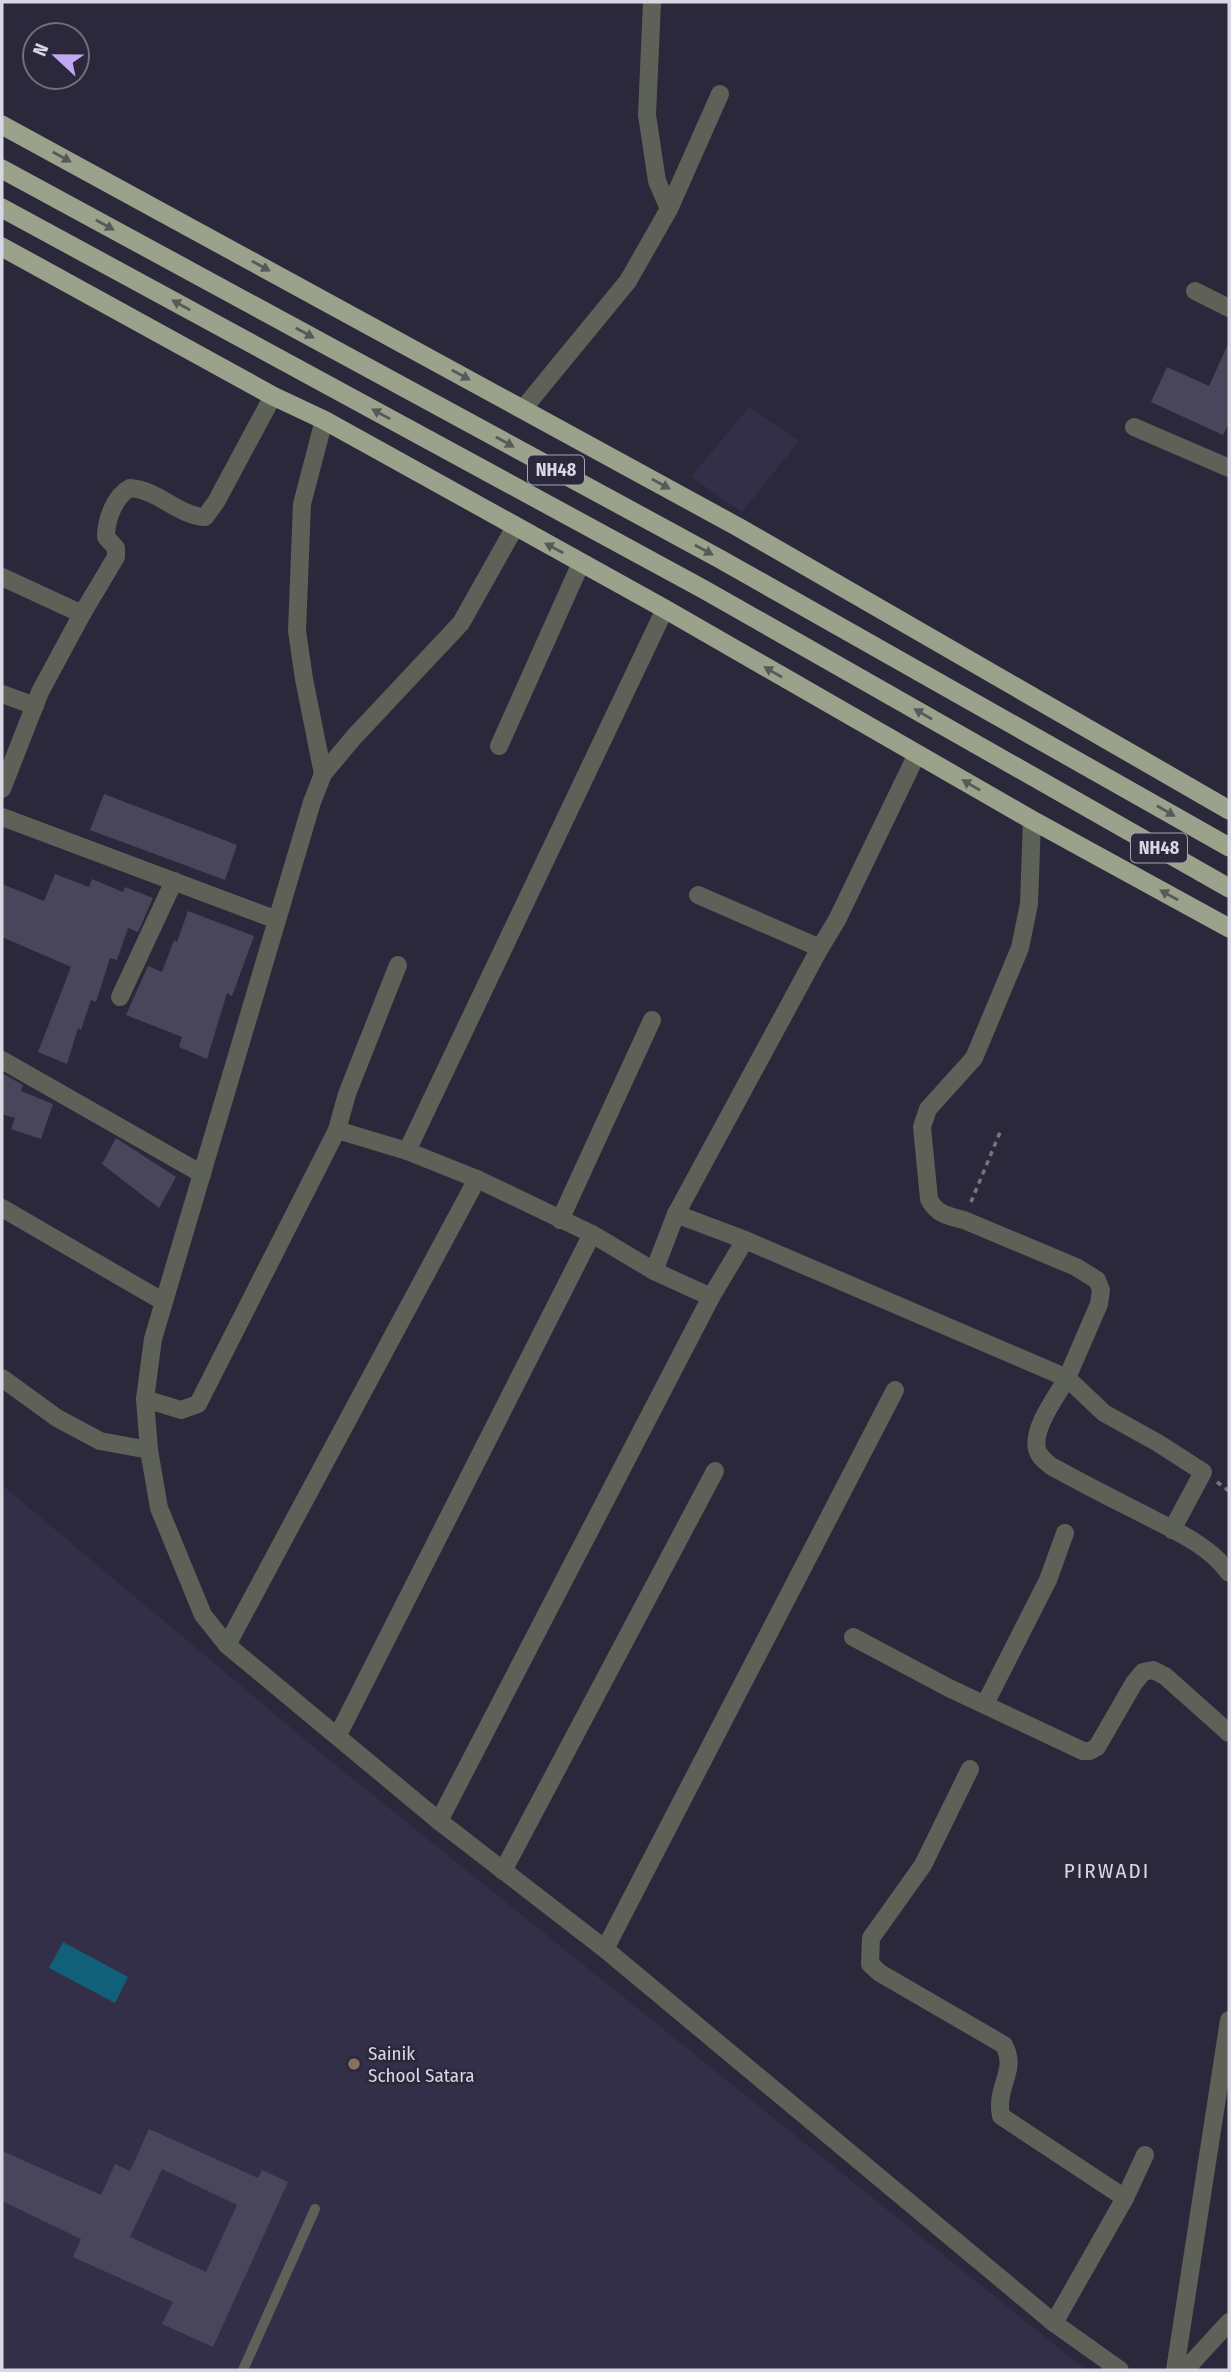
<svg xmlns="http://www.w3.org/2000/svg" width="1231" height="2372" font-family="'Fira Sans Condensed',sans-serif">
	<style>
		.built { fill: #342f48 }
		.water { fill: #11607a }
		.building { fill: #49465b; fill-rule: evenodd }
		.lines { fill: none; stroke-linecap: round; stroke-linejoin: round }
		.path { stroke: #777485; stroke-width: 3.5; stroke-dasharray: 5 5; stroke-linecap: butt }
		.service { stroke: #5e6158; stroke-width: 10 }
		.minor { stroke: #5e6158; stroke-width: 18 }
		.tertiary { stroke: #5e6158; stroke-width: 18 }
		.trunk { stroke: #9aa28c; stroke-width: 19 }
		.oneway { fill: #57595b }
		.education-dot { fill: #8d6e63; stroke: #2b283b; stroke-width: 2.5 }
		.labels { text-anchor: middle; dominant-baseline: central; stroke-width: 5; stroke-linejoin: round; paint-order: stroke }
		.shield { fill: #2b283b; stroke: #a5a2b1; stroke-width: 2 }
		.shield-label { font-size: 18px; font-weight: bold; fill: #d9d7e4 }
		.poi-label { font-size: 19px; fill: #d9d7e4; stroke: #2b283b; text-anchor: start }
		.neighbourhood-label { font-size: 21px; letter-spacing: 2px; fill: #d9d7e4; stroke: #2b283b }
	</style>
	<rect width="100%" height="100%" fill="#2b283b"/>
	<g class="built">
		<polygon points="749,407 799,441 742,512 691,477"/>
		<polygon points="2,1485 327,1758 1086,2370 2,2370"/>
	</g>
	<polygon class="water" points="63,1942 128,1977 115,2003 49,1968"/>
	<g class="building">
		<polygon points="1229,342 1229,423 1223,435 1151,402 1167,367 1209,386"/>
		<polygon points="104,794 237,845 225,880 90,830"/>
		<polygon points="55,874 89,887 92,879 123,892 125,887 153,898 138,932 128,928 117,960 110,958 96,1002 91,1000 81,1030 78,1028 67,1064 38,1052 71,967 2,937 2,884 44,901"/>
		<polygon points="188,911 254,936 232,996 227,993 207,1059 179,1047 182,1037 126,1015 148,966 162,972 174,940 177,942"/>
		<polygon points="2,1073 23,1085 21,1091 53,1104 41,1139 11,1129 15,1118 2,1114"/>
		<polygon points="116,1138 176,1177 159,1208 102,1164"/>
		<path d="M 149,2129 L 258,2178 L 262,2170 L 288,2182 L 213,2347 L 162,2324 L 173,2302 L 73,2257 L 81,2239 L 2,2201 L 2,2151 L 101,2195 L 115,2164 L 130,2171 ZM 162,2169 L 237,2205 L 206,2272 L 130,2237 Z"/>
	</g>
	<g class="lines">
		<g class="path">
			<polyline points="971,1202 1001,1130"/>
			<polyline points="1217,1482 1229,1491"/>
		</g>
		<polyline class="service" points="243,2370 315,2209"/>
		<g class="minor">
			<polyline points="652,2 647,115 657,181 669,209"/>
			<polyline points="1195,291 1229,308"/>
			<polyline points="523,409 628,281 669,209 720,94"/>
			<polyline points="1134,427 1229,468"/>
			<polyline points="2,577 82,614"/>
			<polyline points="2,694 35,706"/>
			<polyline points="499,746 581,563"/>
			<polyline points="323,774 304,679 297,631 302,504 324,420"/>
			<path d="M 2,789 L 40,692 L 82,614 L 116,557 L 116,548 L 106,537 C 106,519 115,496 130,488 C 158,490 177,515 205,517 L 216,502 L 273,396"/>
			<polyline points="2,817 277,920"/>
			<path d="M 1032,820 L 1029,904 L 1020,948 L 974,1058 L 928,1109 L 922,1127 L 929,1199 C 936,1214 948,1216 964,1220 L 1076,1267 L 1097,1280 L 1101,1290 L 1099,1304 L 1067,1378 L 1104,1413 L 1158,1443 L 1203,1472 L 1172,1530"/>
			<polyline points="698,895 820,948"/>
			<polyline points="120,997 174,881"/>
			<polyline points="2,1060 202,1174"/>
			<polyline points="337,1130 347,1094 398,965"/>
			<polyline points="407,1151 665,609"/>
			<polyline points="2,1208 164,1302"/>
			<path d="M 676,1214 L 745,1240 L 1067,1378 C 1057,1396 1032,1428 1037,1449 C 1039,1457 1045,1461 1051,1466 C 1080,1482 1109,1497 1139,1512 C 1169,1528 1209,1544 1229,1573"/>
			<polyline points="560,1220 652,1020"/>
			<polyline points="654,1271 676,1214 820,948 837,920 917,754"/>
			<polyline points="2,1378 57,1418 100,1441 149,1450"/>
			<polyline points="145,1399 181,1410 198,1404 337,1130 407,1151 477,1179 592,1234 654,1271 711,1297 745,1240"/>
			<polyline points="853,1637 949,1688 1083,1751 1090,1751 1097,1747 1134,1683 1143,1672 1153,1670 1165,1676 1229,1733"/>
			<polyline points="227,1645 477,1179"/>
			<polyline points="985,1704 1048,1580 1065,1533"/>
			<polyline points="338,1735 592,1234"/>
			<path d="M 970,1769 L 923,1865 L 871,1938 L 870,1964 L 880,1973 L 1004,2045 C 1018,2071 995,2086 1001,2116 L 1125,2198"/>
			<polyline points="439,1821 711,1297"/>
			<polyline points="503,1871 715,1471"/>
			<polyline points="605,1949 895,1390"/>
			<polyline points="1054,2323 1125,2198 1145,2155"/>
			<polyline points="1175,2370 1229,2020"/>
			<polyline points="1185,2370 1229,2322"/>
		</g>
		<polyline class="tertiary" points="515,527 461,623 354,737 323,774 312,802 153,1339 145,1399 149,1450 159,1508 203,1615 227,1645 439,1821 605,1949 1054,2323 1120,2370"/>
		<g class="trunk">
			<polyline points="2,125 738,527 1229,810"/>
			<polyline points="2,169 720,559 1229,847"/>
			<polyline points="2,208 703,589 1229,888"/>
			<polyline points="2,247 273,396 324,420 665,609 1032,820 1229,928"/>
		</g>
	</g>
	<defs><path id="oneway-solid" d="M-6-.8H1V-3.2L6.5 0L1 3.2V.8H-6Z" transform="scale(1.75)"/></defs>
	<g class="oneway">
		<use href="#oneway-solid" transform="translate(62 157) rotate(29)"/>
		<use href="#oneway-solid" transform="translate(105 225) rotate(29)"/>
		<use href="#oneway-solid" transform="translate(261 266) rotate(29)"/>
		<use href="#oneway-solid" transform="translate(181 305) rotate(-151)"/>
		<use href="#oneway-solid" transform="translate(305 333) rotate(29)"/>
		<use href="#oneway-solid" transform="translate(461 375) rotate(29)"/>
		<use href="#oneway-solid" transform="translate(381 414) rotate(-151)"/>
		<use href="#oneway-solid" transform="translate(505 442) rotate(29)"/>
		<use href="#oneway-solid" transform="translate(661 484) rotate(29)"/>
		<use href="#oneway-solid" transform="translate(554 548) rotate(-152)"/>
		<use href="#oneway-solid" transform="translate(704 550) rotate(29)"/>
		<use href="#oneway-solid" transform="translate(773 672) rotate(-150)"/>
		<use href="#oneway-solid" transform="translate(923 714) rotate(-150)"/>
		<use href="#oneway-solid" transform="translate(971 785) rotate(-150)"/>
		<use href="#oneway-solid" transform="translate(1166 811) rotate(30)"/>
		<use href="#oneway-solid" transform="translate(1169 895) rotate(-151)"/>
	</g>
	<circle class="education-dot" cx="354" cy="2064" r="7"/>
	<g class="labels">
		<g class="shield">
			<rect x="528" y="455.5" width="56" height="29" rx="5"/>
			<rect x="1131" y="833.5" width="56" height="29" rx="5"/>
		</g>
		<g class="shield-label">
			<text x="556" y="470">NH48</text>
			<text x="1159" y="848">NH48</text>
		</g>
		<g class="poi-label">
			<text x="368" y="2053">Sainik<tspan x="368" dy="22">School Satara</tspan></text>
		</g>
		<g class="neighbourhood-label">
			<text x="1107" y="1871">PIRWADI</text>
		</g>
	</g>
	<rect width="1231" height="2372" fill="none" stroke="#d9d7e4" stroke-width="7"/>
	<g transform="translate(56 56) rotate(292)"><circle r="33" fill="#2b283b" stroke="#716e7f" stroke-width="2"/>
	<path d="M0-5L12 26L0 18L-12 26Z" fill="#c2a8f3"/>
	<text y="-10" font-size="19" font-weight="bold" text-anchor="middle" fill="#d9d7e4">N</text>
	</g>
</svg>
